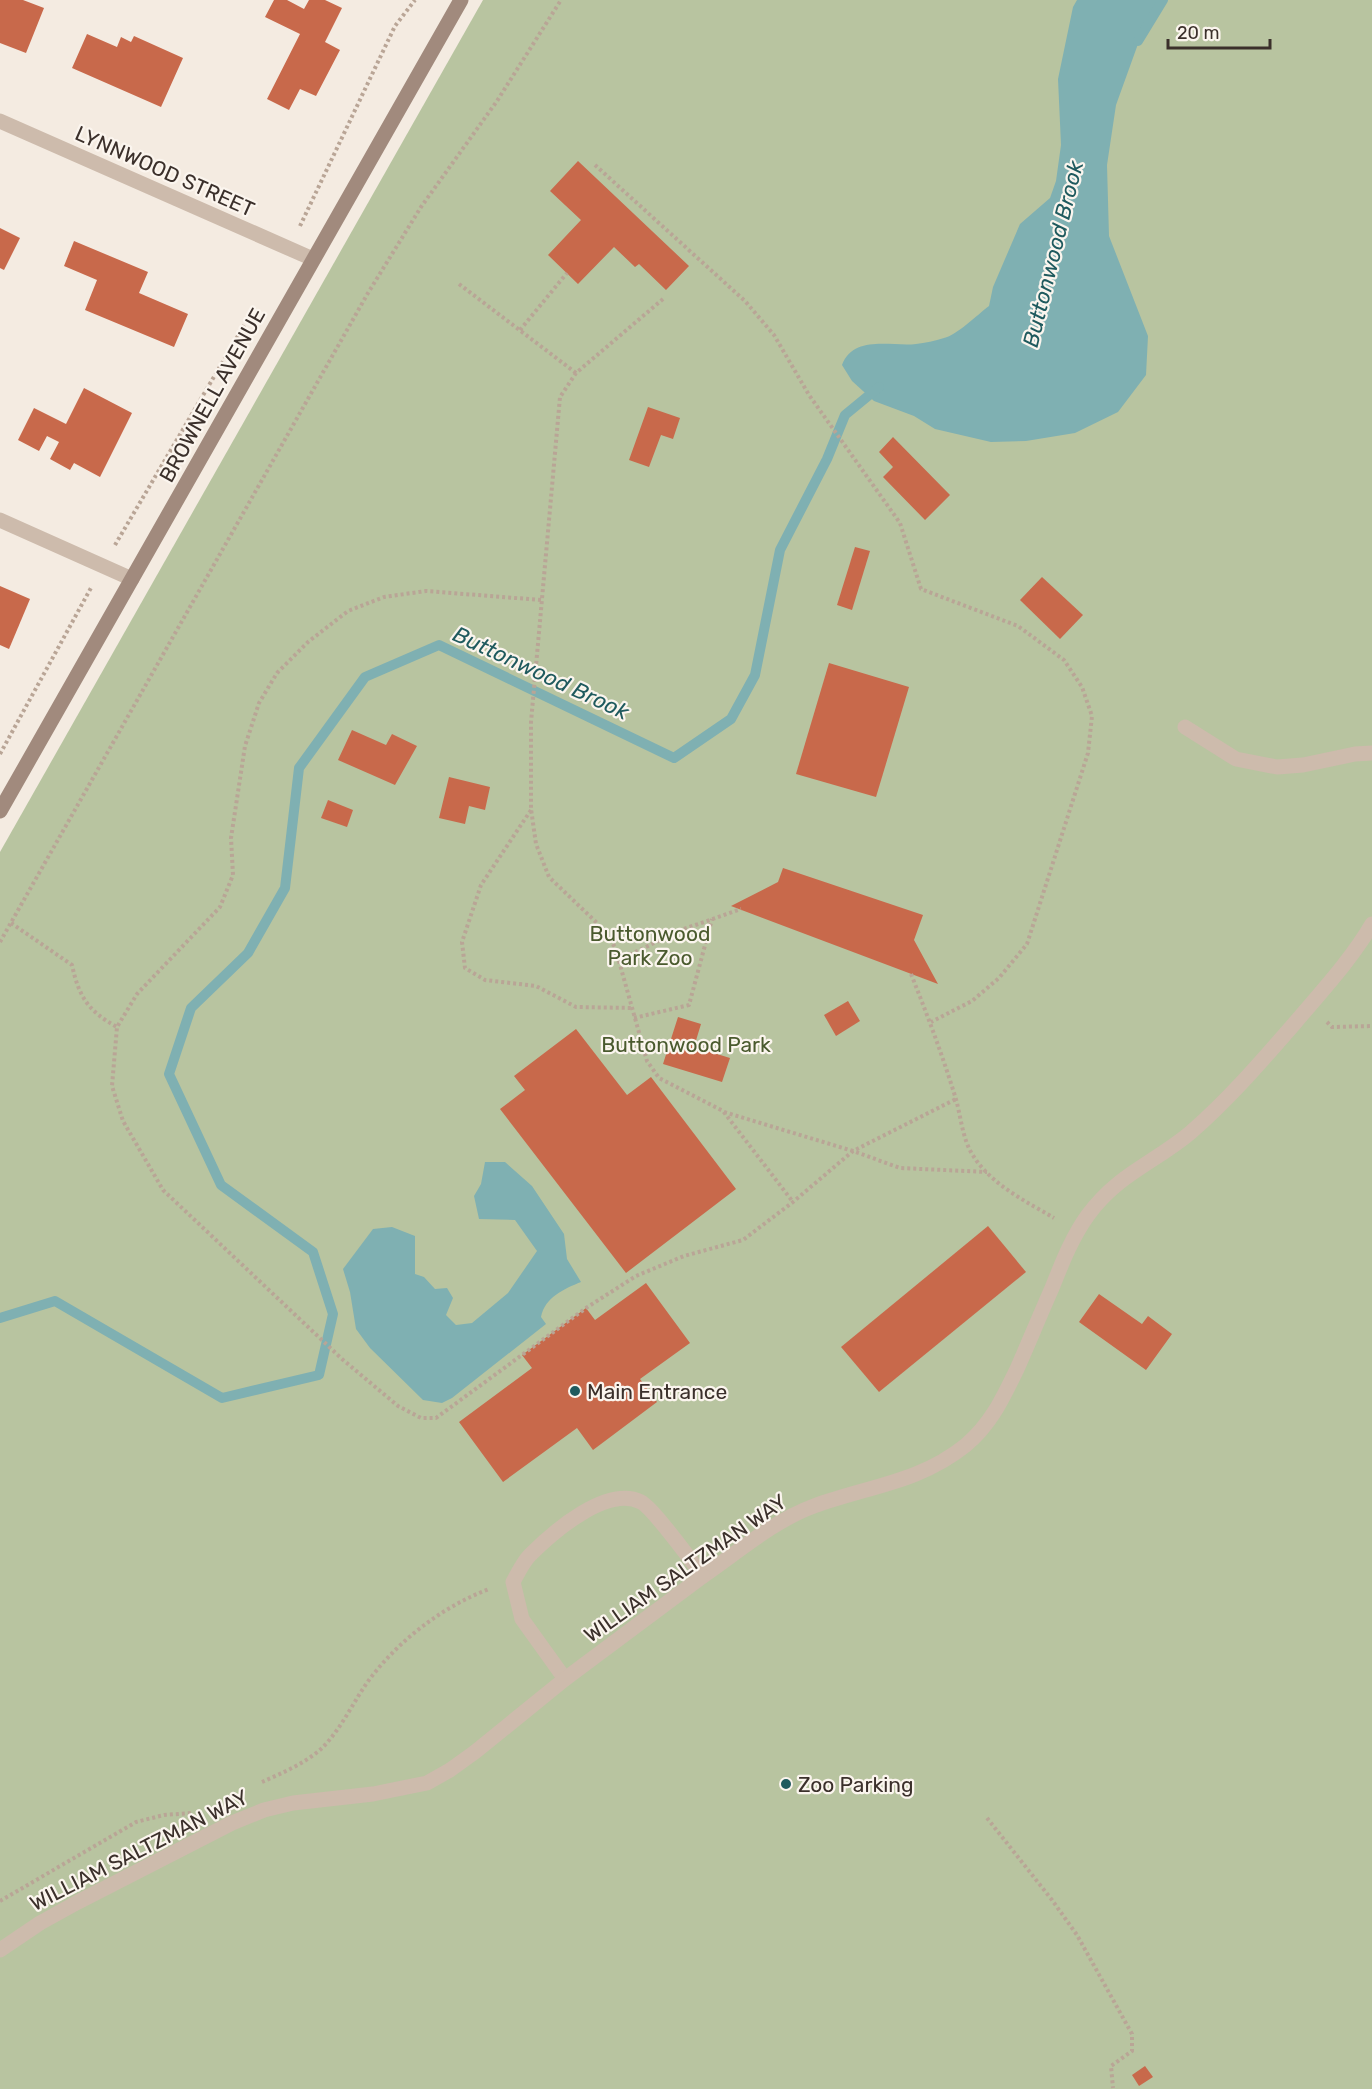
<svg xmlns="http://www.w3.org/2000/svg" width="1372" height="2089" font-family="Rubik,sans-serif">
	<style>
		.green { fill: #b8c4a0 }
		.water { fill: #7fb0b2 }
		.lines { fill: none; stroke-linecap: round; stroke-linejoin: round }
		.stream { stroke: #7fb0b2; stroke-width: 10 }
		.building { fill: #c8694b }
		.path { stroke: #b9a596; stroke-width: 4; stroke-dasharray: 3 3; stroke-linecap: butt }
		.service { stroke: #cdbbac; stroke-width: 15 }
		.minor { stroke: #cdbbac; stroke-width: 15 }
		.secondary { stroke: #a18a7d; stroke-width: 15 }
		.poi-dot { fill: #1f5a5e; stroke: #fbf5ee; stroke-width: 2 }
		.labels { text-anchor: middle; dominant-baseline: central; stroke-width: 4.5; stroke-linejoin: round; paint-order: stroke }
		.street-label { font-size: 21px; fill: #3b302b; stroke: #fbf5ee }
		.park-label { font-size: 21px; fill: #4a5a2e; stroke: #fbf5ee }
		.poi-label { font-size: 21px; fill: #3b302b; stroke: #fbf5ee; text-anchor: start }
		.water-label { font-size: 22px; font-style: italic; fill: #1f5a5e; stroke: #fbf5ee }
	</style>
	<rect width="100%" height="100%" fill="#f4ebe1"/>
	<polygon class="green" points="483,0 1372,0 1372,2089 0,2089 0,852"/>
	<g class="water">
		<path d="M 1077,0 L 1159,0 L 1138,44 L 1116,105 L 1107,165 L 1109,236 L 1148,336 L 1146,375 L 1118,412 L 1075,433 L 1026,441 L 991,442 L 935,429 L 914,416 L 874,401 L 852,381 L 842,365 C 854,334 892,347 916,344 C 925,343 935,341 944,338 C 957,335 977,315 989,306 L 993,287 L 1020,224 L 1050,198 L 1056,181 L 1061,145 L 1058,79 L 1073,7 Z"/>
		<path d="M 485,1162 L 505,1162 L 532,1186 L 564,1234 L 567,1259 L 581,1282 C 564,1289 545,1297 541,1317 L 546,1324 L 452,1398 L 442,1403 L 423,1400 L 370,1348 L 356,1329 L 350,1292 L 343,1269 L 373,1229 L 392,1227 L 415,1236 L 415,1274 L 424,1277 L 435,1289 L 447,1288 L 453,1298 L 446,1315 L 456,1325 L 472,1323 L 508,1293 L 537,1251 L 515,1220 L 479,1219 L 474,1196 L 481,1184 Z"/>
	</g>
	<g class="lines">
		<g class="stream">
			<polyline points="1138,41 1163,0"/>
			<polyline points="0,1318 55,1301 222,1398 319,1375 333,1314 313,1252 221,1185 169,1074 191,1008 248,953 285,888 299,768 365,677 439,645 674,758 731,719 755,675 780,550 827,459 845,415 879,387"/>
		</g>
	</g>
	<g class="building">
		<polygon points="0,0 23,0 44,8 26,53 0,43"/>
		<polygon points="274,0 287,0 304,9 309,0 325,0 342,8 325,42 340,50 316,96 300,89 289,110 267,99 300,34 265,17"/>
		<polygon points="87,34 117,47 121,37 131,42 134,36 183,58 161,107 72,68"/>
		<polygon points="578,161 689,266 666,290 639,264 635,267 614,247 578,284 548,255 581,220 550,191"/>
		<polygon points="0,228 20,238 4,270 0,268"/>
		<polygon points="74,241 148,272 139,293 188,314 174,347 85,310 97,280 64,266"/>
		<polygon points="84,388 132,413 100,477 74,463 70,470 50,459 59,442 47,436 39,451 18,440 34,408 66,424"/>
		<polygon points="648,407 680,418 673,439 661,435 649,467 629,460"/>
		<polygon points="893,437 950,495 925,520 883,477 893,467 879,452"/>
		<polygon points="855,547 870,551 852,610 837,605"/>
		<polygon points="1042,577 1083,615 1060,639 1020,600"/>
		<polygon points="0,586 30,599 9,649 0,645"/>
		<polygon points="829,663 909,687 876,797 796,774"/>
		<polygon points="352,730 386,745 392,734 417,746 395,785 338,760"/>
		<polygon points="449,777 490,787 485,810 469,806 465,824 439,818"/>
		<polygon points="328,800 353,810 347,827 321,818"/>
		<polygon points="783,868 923,915 914,940 938,984 731,906 778,882"/>
		<polygon points="848,1001 860,1021 836,1036 824,1015"/>
		<polygon points="678,1017 701,1024 694,1047 730,1058 722,1082 663,1064"/>
		<polygon points="576,1029 627,1095 651,1077 736,1189 626,1273 500,1109 525,1090 514,1076"/>
		<polygon points="988,1226 1026,1272 879,1392 841,1347"/>
		<polygon points="646,1283 690,1343 640,1379 657,1402 593,1450 577,1428 503,1482 459,1422 532,1368 522,1355 586,1308 595,1320"/>
		<polygon points="1099,1294 1142,1324 1148,1316 1172,1334 1146,1370 1079,1322"/>
		<polygon points="1145,2066 1153,2077 1139,2086 1132,2075"/>
	</g>
	<g class="lines">
		<g class="path">
			<polyline points="595,165 745,301 774,335 809,395 900,523 921,589 1018,626 1064,660 1082,687 1092,716 1088,753 1027,944 999,978 972,1001 931,1022"/>
			<polyline points="300,226 395,26 415,0"/>
			<polyline points="459,284 576,373"/>
			<polyline points="663,299 576,373 560,397 531,722 531,809 536,844 549,877 597,923 615,947 647,1061 659,1078 723,1111 793,1202"/>
			<polyline points="520,330 567,273"/>
			<polyline points="115,545 245,324"/>
			<polyline points="541,600 426,591 384,597 348,611 308,642 277,673 259,703 245,746 231,838 233,875 220,907 137,994 117,1027 112,1086 123,1121 163,1190 342,1359 398,1406 421,1418 436,1418 586,1308 636,1276 684,1256 743,1240 793,1202 853,1151 956,1099"/>
			<polyline points="0,754 92,586"/>
			<polyline points="531,810 481,885 462,942 465,968 485,980 536,986 576,1007 632,1008"/>
			<path d="M 11,923 L 72,965 C 79,997 88,1011 117,1027"/>
			<polyline points="0,942 368,293 421,207 497,101 561,0"/>
			<polyline points="619,960 681,930 741,909"/>
			<path d="M 911,974 C 927,1014 942,1054 955,1096 C 961,1115 962,1140 974,1157 C 992,1185 1027,1202 1054,1218"/>
			<polyline points="634,1018 689,1005 712,919"/>
			<polyline points="1327,1022 1332,1027 1372,1026"/>
			<polyline points="724,1112 853,1151 900,1168 987,1172"/>
			<path d="M 262,1782 C 282,1773 306,1763 322,1748 C 342,1728 353,1702 369,1680 C 399,1640 442,1607 489,1589"/>
			<polyline points="987,1818 1052,1900 1077,1935 1132,2034 1132,2051 1111,2066 1113,2088"/>
			<polyline points="0,1901 136,1822 164,1815 192,1813"/>
		</g>
		<g class="service">
			<polyline points="1185,727 1236,759 1277,767 1303,765 1355,754 1372,753"/>
			<path d="M 565,1679 L 522,1619 L 513,1582 C 518,1573 523,1562 530,1555 C 553,1532 607,1485 641,1502 C 653,1508 692,1562 703,1576 C 738,1552 773,1521 814,1506 C 868,1486 919,1483 966,1445 C 991,1424 1003,1398 1017,1369 C 1029,1342 1040,1315 1052,1288 C 1062,1263 1072,1237 1088,1215 C 1118,1174 1154,1163 1190,1133 C 1228,1100 1261,1062 1294,1024 C 1321,992 1351,960 1372,924"/>
		</g>
		<g class="minor">
			<polyline points="0,121 313,259"/>
			<polyline points="0,520 132,579"/>
			<polyline points="0,1950 40,1923 78,1902 232,1823 264,1810 293,1803 373,1794 427,1783 450,1770 475,1752 565,1679 703,1576"/>
		</g>
		<polyline class="secondary" points="0,811 461,0"/>
	</g>
	<g class="poi-dot">
		<circle cx="575" cy="1391" r="6"/>
		<circle cx="786" cy="1784" r="6"/>
	</g>
	<g class="labels">
		<g class="street-label">
			<text transform="translate(165 171) rotate(24)">LYNNWOOD STREET</text>
			<text transform="translate(212 395) rotate(-61)">BROWNELL AVENUE</text>
			<text transform="translate(685 1568) rotate(-35)">WILLIAM SALTZMAN WAY</text>
			<text transform="translate(139 1850) rotate(-27)">WILLIAM SALTZMAN WAY</text>
		</g>
		<g class="park-label">
			<text x="650" y="933">Buttonwood<tspan x="650" dy="24">Park Zoo</tspan></text>
			<text x="686" y="1044">Buttonwood Park</text>
		</g>
		<g class="poi-label">
			<text x="587" y="1391">Main Entrance</text>
			<text x="798" y="1784">Zoo Parking</text>
		</g>
		<g class="water-label">
			<text transform="translate(1053 254) rotate(-76)">Buttonwood Brook</text>
			<text transform="translate(541 673) rotate(25)">Buttonwood Brook</text>
		</g>
	</g>
	<path d="M1168 39v9h102v-9" fill="none" stroke="#3b302b" stroke-width="3"/>
	<text x="1177" y="39" font-size="18" fill="#3b302b" stroke="#fbf5ee" stroke-width="4.5" paint-order="stroke">20 m</text>
</svg>
